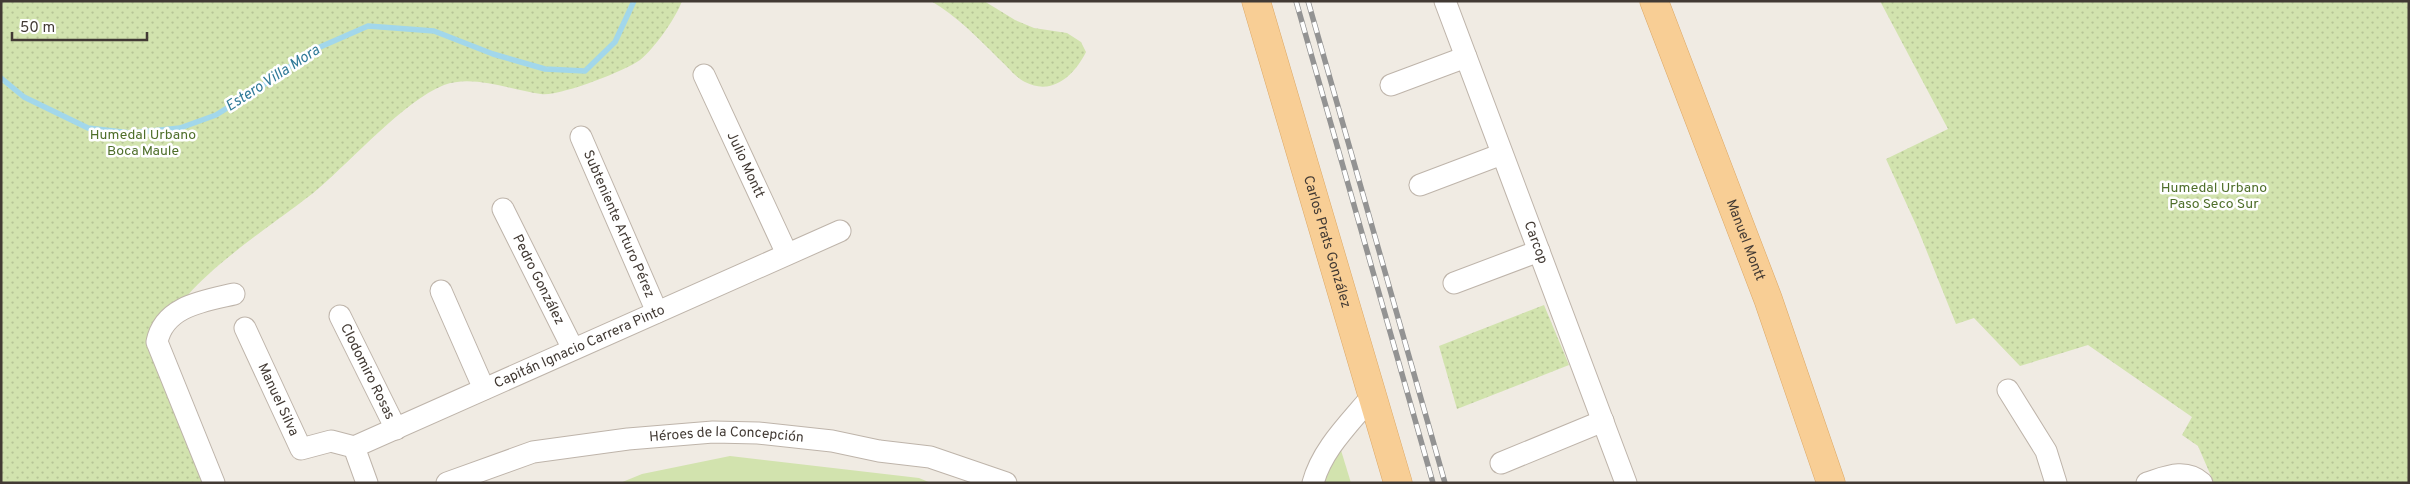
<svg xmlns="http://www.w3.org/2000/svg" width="2410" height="484" font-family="Overpass,sans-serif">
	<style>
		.grass { fill: #d2e3ae }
		.park { fill: url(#park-dots) }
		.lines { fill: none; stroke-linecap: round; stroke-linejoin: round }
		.stream { stroke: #a2d7eb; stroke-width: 5.5 }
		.minor-casing { stroke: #beb4aa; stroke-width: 23 }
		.major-casing { stroke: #dca866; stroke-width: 29 }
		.minor { stroke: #fff; stroke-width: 21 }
		.major { stroke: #f8ce95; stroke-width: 28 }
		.rail-casing { stroke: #939393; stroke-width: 5.5 }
		.rail { stroke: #fff; stroke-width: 4; stroke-dasharray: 11; stroke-linecap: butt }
		.labels { text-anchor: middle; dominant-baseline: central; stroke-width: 5; stroke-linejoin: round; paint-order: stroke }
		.park-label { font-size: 14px; fill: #4f6f2b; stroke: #fff }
		.street-label { font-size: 14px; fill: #423a34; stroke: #fff }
		.water-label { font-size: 15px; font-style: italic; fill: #307a98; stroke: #fff }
	</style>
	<defs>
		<pattern id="park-dots" width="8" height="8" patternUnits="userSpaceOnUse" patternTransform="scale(1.25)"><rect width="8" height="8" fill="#d2e3ae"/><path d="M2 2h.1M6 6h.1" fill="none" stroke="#b6c496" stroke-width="1.8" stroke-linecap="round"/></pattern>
	</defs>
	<rect width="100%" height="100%" fill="#f0ebe3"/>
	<g class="grass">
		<polygon points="1340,447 1351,483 1322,483"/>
		<polygon points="730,456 919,478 931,483 620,483 642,474"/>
	</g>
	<g class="park">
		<path d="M 1,1 L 682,1 C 676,18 654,49 640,60 C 625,71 558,97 541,94 C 511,90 473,74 444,85 C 404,101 353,159 319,188 C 285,218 172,286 168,332 C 165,358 178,383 187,406 C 197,432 206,457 216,483 L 1,483 Z"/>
		<path d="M 931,1 L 984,1 L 1015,20 L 1034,28 L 1067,33 L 1081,42 L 1086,52 C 1074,76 1052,96 1025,82 C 1015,77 1007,66 999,59 C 978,38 957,16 931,1 Z"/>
		<polygon points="1880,1 2409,1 2409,483 2214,483 2198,446 2182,435 2192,417 2088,345 2020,366 1974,318 1956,324 1917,227 1886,159 1948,129"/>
		<polygon points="1544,305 1569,365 1457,409 1439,346"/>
	</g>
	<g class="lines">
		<polyline class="stream" points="1,78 24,97 88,128 131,133 180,128 216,115 273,79 311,51 368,26 434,31 493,54 545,69 585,71 615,42 634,1"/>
		<g class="minor-casing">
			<g id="minor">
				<path id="s1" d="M 1445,1 L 1626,483"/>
				<path id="s2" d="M 704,75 L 787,254"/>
				<polyline points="1391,85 1466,57"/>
				<path id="s3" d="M 581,137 L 657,312"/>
				<polyline points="1420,185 1502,154"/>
				<path id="s4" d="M 503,209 L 573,349"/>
				<polyline points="1454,283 1539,251"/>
				<polyline points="441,291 484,389"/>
				<path id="s5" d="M 340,316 L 396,429"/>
				<path id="s6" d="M 245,328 L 301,449 L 331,441 L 354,447"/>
				<polyline points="2008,390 2046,451 2056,483"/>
				<polyline points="1501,463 1603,421"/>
				<path d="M 214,483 L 157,342 C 164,306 204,301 234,294"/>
				<path id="s7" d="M 367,483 L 354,447 L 840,231"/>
				<path id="s8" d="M 447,483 L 533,452 L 628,439 L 713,432 L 758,433 L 832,441 L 879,451 L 930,457 L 1006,483"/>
				<path d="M 1313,483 C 1322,449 1350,423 1372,396"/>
				<path d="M 2147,483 C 2166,477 2185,468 2202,483"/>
			</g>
		</g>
		<g class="major-casing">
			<g id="major">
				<path id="s9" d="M 1256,1 L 1398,483"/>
				<path id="s10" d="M 1654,1 L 1768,299 L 1831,483"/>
			</g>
		</g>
		<use href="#minor" class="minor"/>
		<use href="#major" class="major"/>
		<g class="rail-casing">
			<g id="rail">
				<polyline points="1296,1 1433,483"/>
				<polyline points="1308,1 1445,483"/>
			</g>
		</g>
		<use href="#rail" class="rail"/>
	</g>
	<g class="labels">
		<g class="park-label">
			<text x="143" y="135">Humedal Urbano<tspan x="143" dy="16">Boca Maule</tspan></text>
			<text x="2214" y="188">Humedal Urbano<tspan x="2214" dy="16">Paso Seco Sur</tspan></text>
		</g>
		<g class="street-label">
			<text stroke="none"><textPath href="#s2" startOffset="99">Julio Montt</textPath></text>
			<text stroke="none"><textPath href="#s3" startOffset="95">Subteniente Arturo Pérez</textPath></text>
			<text stroke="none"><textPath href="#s10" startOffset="256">Manuel Montt</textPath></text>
			<text stroke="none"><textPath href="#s9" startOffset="251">Carlos Prats González</textPath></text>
			<text stroke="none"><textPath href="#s1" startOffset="258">Carcop</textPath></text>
			<text stroke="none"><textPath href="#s4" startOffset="79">Pedro González</textPath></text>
			<text stroke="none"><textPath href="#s7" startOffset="285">Capitán Ignacio Carrera Pinto</textPath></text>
			<text stroke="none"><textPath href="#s5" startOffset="62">Clodomiro Rosas</textPath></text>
			<text stroke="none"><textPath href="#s6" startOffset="79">Manuel Silva</textPath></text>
			<text stroke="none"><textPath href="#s8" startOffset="286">Héroes de la Concepción</textPath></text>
		</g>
		<g class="water-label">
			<text transform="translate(273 79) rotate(-33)">Estero Villa Mora</text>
		</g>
	</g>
	<rect width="2410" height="484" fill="none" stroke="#423a34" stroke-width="5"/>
	<path d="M12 32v8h135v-8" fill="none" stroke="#423a34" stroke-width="2.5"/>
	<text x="20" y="32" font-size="15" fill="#423a34" stroke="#ffffff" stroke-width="4" paint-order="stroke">50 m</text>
</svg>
